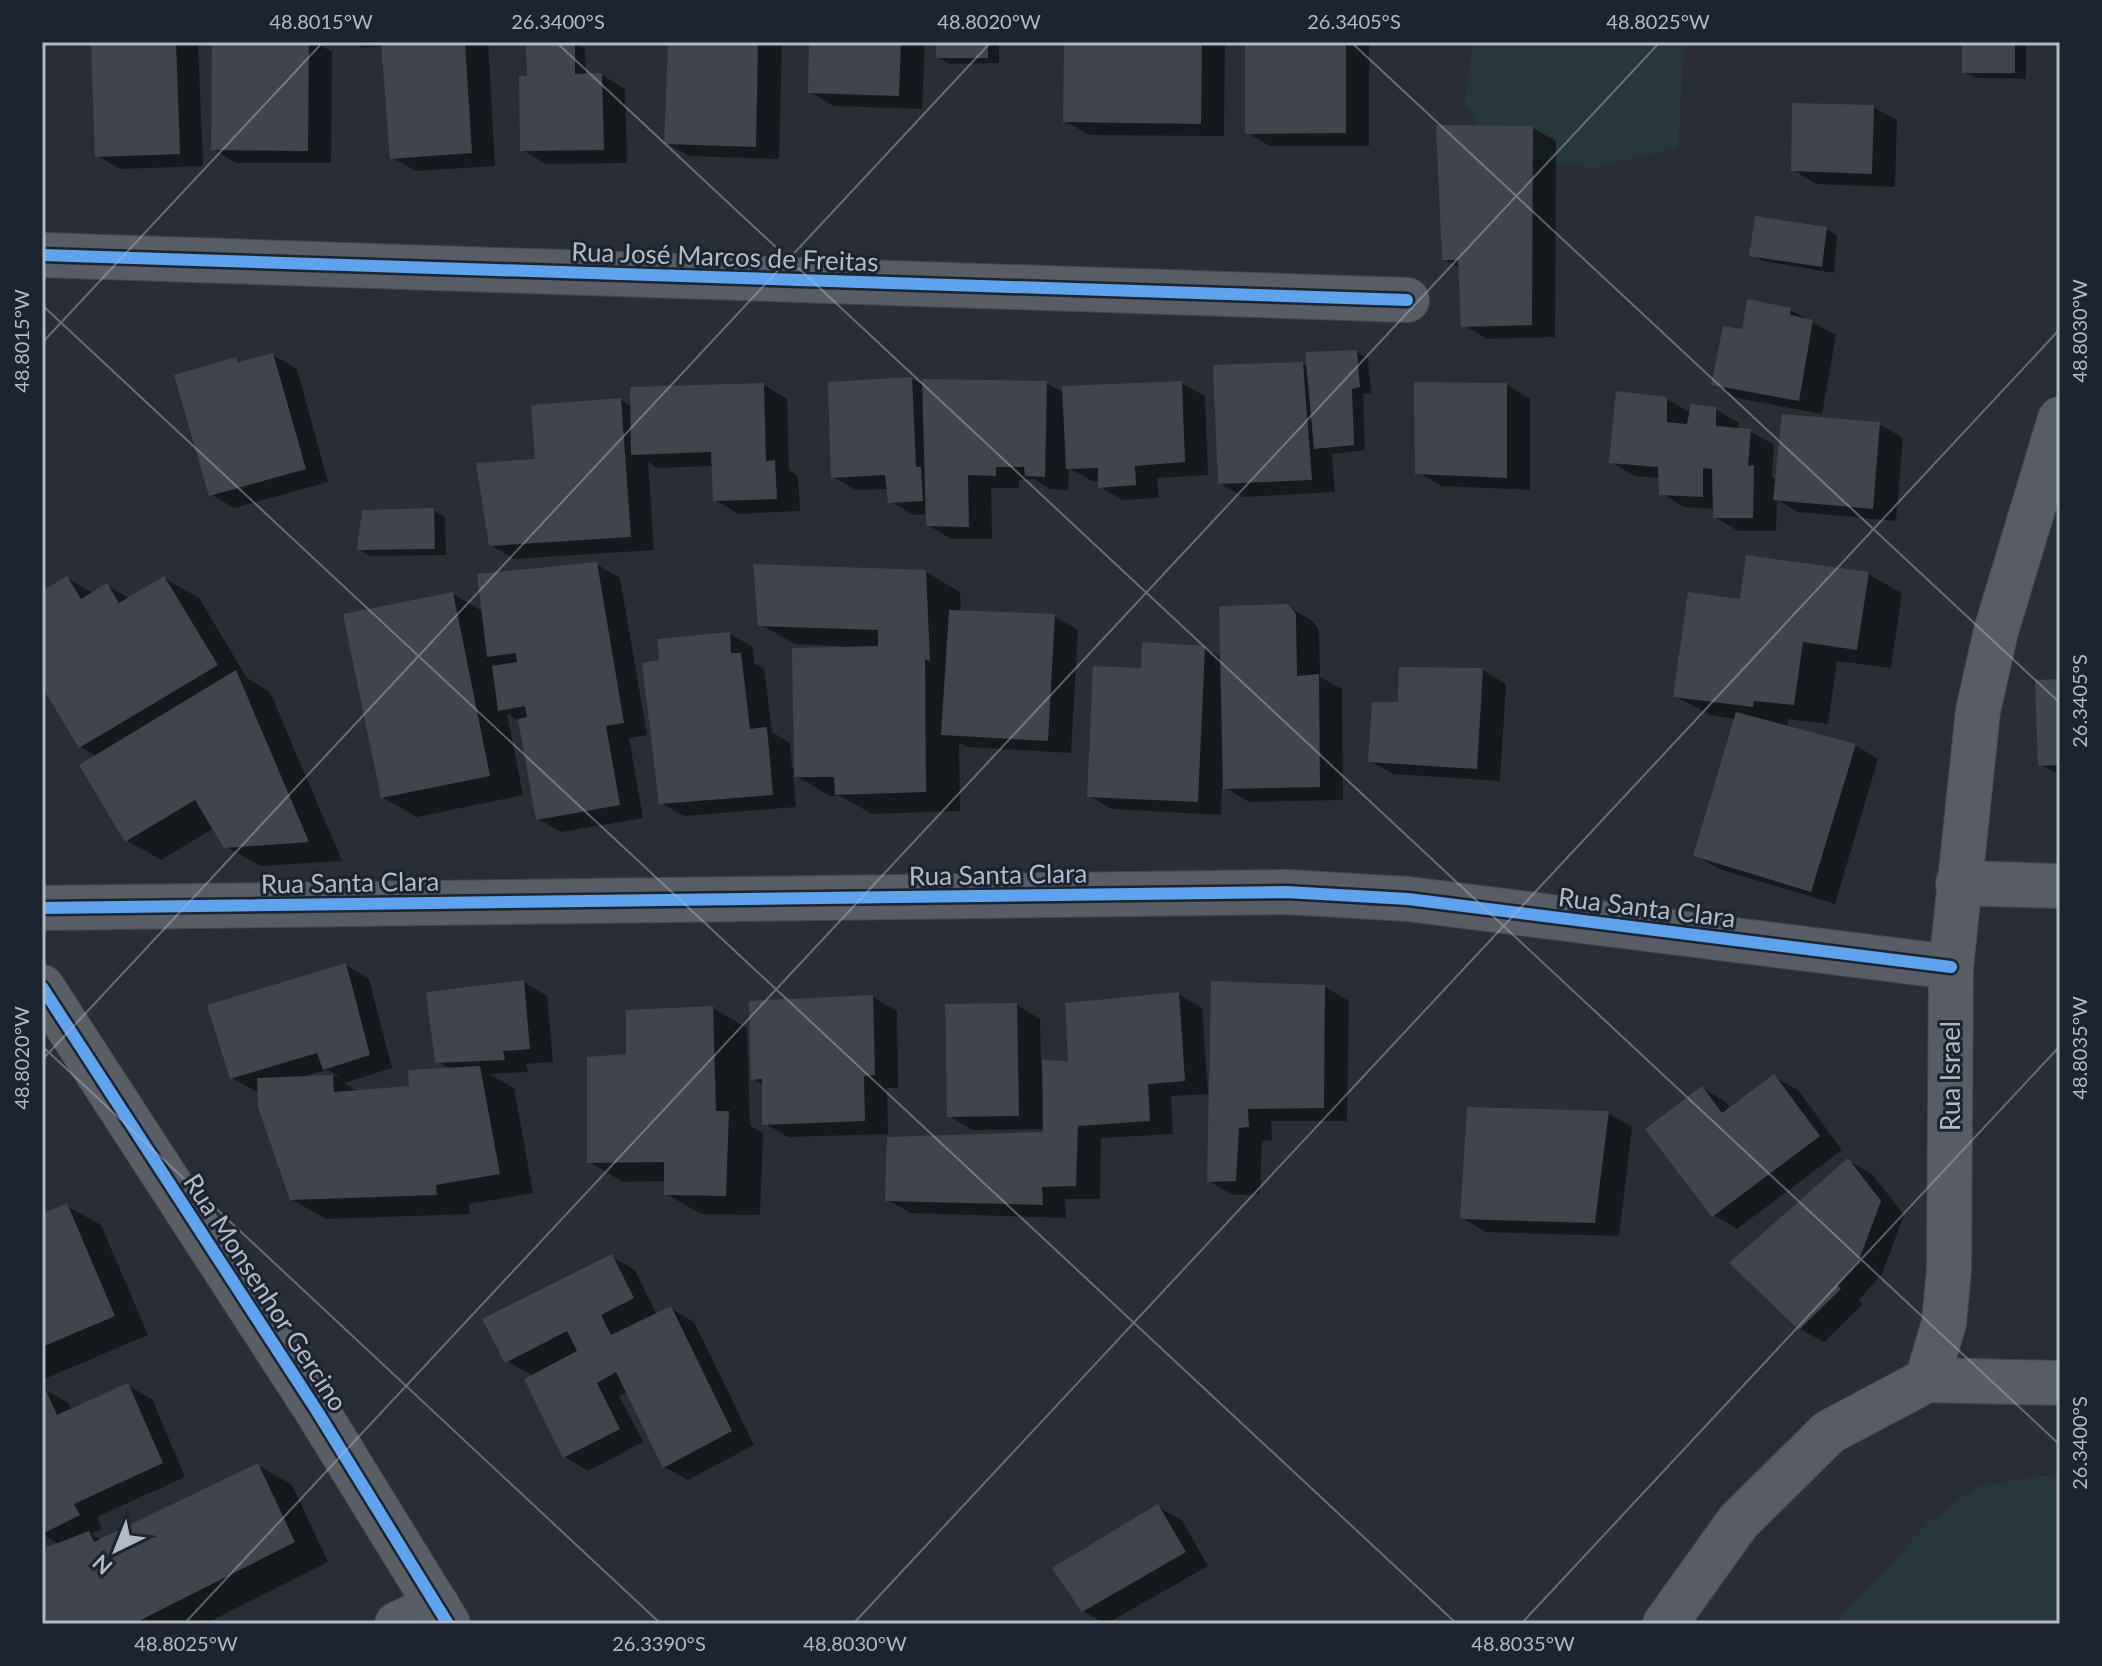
<svg xmlns="http://www.w3.org/2000/svg" width="2102" height="1666" font-family="Lato,sans-serif">
	<style>
		.green { fill: #26383c }
		.shadow { fill: #0007; fill-rule: evenodd }
		.building { fill: #40444c }
		.lines { fill: none; stroke-linecap: round; stroke-linejoin: round }
		.minor-casing { stroke: #45494f; stroke-width: 46 }
		.major-casing { stroke: #464b53; stroke-width: 46 }
		.minor { stroke: #585c64; stroke-width: 44 }
		.major { stroke: #5a5f66; stroke-width: 44 }
		.cycleway-casing { stroke: #1c2431; stroke-width: 17 }
		.cycleway { stroke: #60a3ed; stroke-width: 12 }
		.ticks { fill: none; stroke: #b2bac7; stroke-width: 2; stroke-opacity: 0.45 }
		.labels { text-anchor: middle; dominant-baseline: central; stroke-width: 6; stroke-linejoin: round; paint-order: stroke }
		.street-label { font-size: 26px; fill: #b2bac7; stroke: #1c2431 }
		.neatline { fill: none; stroke: #b2bac7; stroke-width: 3 }
		.ticks-label { font-size: 20px; text-anchor: middle; fill: #b2bac7 }
	</style>
	<rect width="100%" height="100%" fill="#292e36"/>
	<g class="green">
		<polygon points="1473,42 1691,42 1684,48 1678,147 1592,168 1500,153 1465,105"/>
		<polygon points="2040,1476 2060,1477 2060,1624 1834,1624 1926,1525 1976,1487"/>
	</g>
	<g class="shadow">
		<polygon points="93,42 198,42 203,166 121,169 97,156"/>
		<polygon points="214,42 488,42 495,166 416,171 392,158 383,46 363,48 355,43 317,43 332,52 331,163 236,163 213,149"/>
		<polygon points="574,42 585,49 586,76 602,75 625,89 627,163 546,164 522,150 529,77"/>
		<polygon points="670,42 782,42 779,159 689,156 666,143"/>
		<polygon points="811,42 925,42 922,109 834,106 810,92"/>
		<polygon points="938,42 999,42 999,63 949,64 938,57"/>
		<polygon points="1066,42 1225,42 1224,136 1089,135 1065,121"/>
		<polygon points="1247,42 1369,43 1369,146 1270,146 1247,133"/>
		<polygon points="1964,42 2026,42 2026,79 1976,78 1964,72"/>
		<polygon points="1873,107 1897,120 1895,187 1816,184 1793,170"/>
		<polygon points="1533,128 1556,141 1555,337 1487,339 1463,325 1460,268 1444,259"/>
		<polygon points="1826,229 1837,235 1834,273 1763,261 1751,254"/>
		<polygon points="1790,310 1836,335 1822,414 1737,398 1714,384 1744,331"/>
		<polygon points="1357,352 1368,359 1371,393 1363,394 1365,450 1332,454 1335,492 1243,497 1220,483 1303,364 1308,367"/>
		<polygon points="273,355 297,369 328,482 234,508 210,494 236,359 243,363"/>
		<polygon points="912,379 924,386 1046,383 1064,393 1181,383 1205,396 1208,475 1157,478 1159,498 1123,500 1100,487 1100,481 1092,481 1069,468 1068,490 1050,489 1034,479 1019,480 1019,488 991,488 992,539 951,539 928,525 927,514 913,515 890,501 888,489 856,490 833,477"/>
		<polygon points="764,385 787,399 789,470 798,476 800,511 739,514 715,500 714,466 657,468 648,462 654,550 514,559 491,545 538,461 621,400 632,407"/>
		<polygon points="1507,385 1530,399 1530,490 1441,486 1417,472"/>
		<polygon points="1666,399 1691,413 1715,409 1739,423 1739,430 1750,431 1774,445 1772,477 1777,480 1879,424 1903,438 1896,521 1798,512 1777,500 1776,531 1738,531 1715,517 1715,509 1684,507 1661,493 1660,478 1635,476 1611,462"/>
		<polygon points="433,510 445,517 446,555 370,556 359,549"/>
		<polygon points="596,564 620,578 647,735 629,738 643,818 561,832 538,819 520,721 507,714 523,795 417,817 382,797 453,594 484,612"/>
		<polygon points="926,572 960,592 961,613 1054,616 1078,630 1071,753 967,747 959,743 960,811 872,814 840,796 830,796 793,774 796,807 684,816 661,803 661,662 730,634 753,647 754,663 764,669 772,732 790,743 792,768 796,768 840,646 795,644 760,624"/>
		<polygon points="1868,574 1902,593 1891,668 1837,661 1828,724 1788,719 1787,728 1855,745 1878,759 1835,904 1719,869 1695,855 1736,719 1710,715 1675,696 1742,601"/>
		<polygon points="67,578 94,594 107,585 130,599 164,578 199,598 247,678 270,692 342,861 260,866 225,846 214,828 161,860 126,840 97,756 80,747 42,683 42,593"/>
		<polygon points="1287,606 1311,620 1319,629 1320,677 1342,689 1343,800 1249,802 1222,786 1221,815 1112,809 1089,796 1143,670 1204,648 1223,658"/>
		<polygon points="1401,669 1483,670 1506,684 1500,781 1393,774 1370,761 1400,705"/>
		<polygon points="2060,681 2060,776 2040,764"/>
		<path d="M 346,965 L 369,979 L 392,1068 L 344,1083 L 359,1092 L 411,1088 L 451,1070 L 437,1061 L 524,982 L 547,996 L 553,1062 L 526,1064 L 528,1072 L 489,1074 L 514,1088 L 533,1193 L 469,1204 L 470,1214 L 326,1219 L 291,1199 L 260,1090 L 255,1091 L 232,1078 ZM 327,1070 L 339,1076 L 305,1078 L 305,1076 Z"/>
		<polygon points="1213,983 1325,987 1349,1001 1347,1121 1271,1121 1272,1140 1262,1141 1260,1194 1233,1195 1209,1181"/>
		<polygon points="1178,994 1202,1008 1208,1094 1171,1096 1173,1134 1101,1138 1100,1199 1065,1199 1066,1218 911,1213 887,1200 1045,1134 1044,1129 972,1130 949,1116 1017,1005 1040,1019 1041,1062 1070,1063"/>
		<polygon points="873,997 897,1011 898,1088 887,1088 888,1134 788,1137 764,1123 764,1085 753,1079"/>
		<polygon points="713,1008 747,1028 750,1126 763,1133 760,1215 701,1214 666,1194 666,1181 623,1182 589,1162 628,1056"/>
		<polygon points="1774,1077 1798,1090 1842,1150 1737,1229 1714,1215 1702,1088 1726,1102 1731,1109"/>
		<polygon points="1608,1113 1632,1127 1619,1236 1486,1232 1462,1218"/>
		<polygon points="1849,1161 1872,1174 1904,1215 1882,1274 1859,1300 1863,1304 1824,1342 1800,1329"/>
		<polygon points="67,1206 101,1225 148,1335 42,1380 42,1216"/>
		<polygon points="612,1257 635,1270 657,1315 670,1308 694,1322 754,1445 688,1480 664,1467 627,1392 619,1396 643,1442 588,1471 565,1457 533,1376 507,1361"/>
		<polygon points="128,1386 152,1399 185,1477 97,1517 102,1529 91,1534 101,1540 258,1465 292,1485 328,1562 205,1624 42,1624 42,1556 60,1545 42,1534 42,1523 48,1520 42,1513 42,1391 45,1390 69,1403 72,1411"/>
		<polygon points="1158,1507 1182,1520 1208,1566 1106,1624 1083,1611"/>
	</g>
	<g class="building">
		<polygon points="91,42 176,42 180,154 95,157"/>
		<polygon points="212,42 309,42 308,151 211,150"/>
		<polygon points="381,42 465,42 472,153 390,159"/>
		<polygon points="526,42 575,42 575,74 602,73 604,150 520,151 519,76 527,76"/>
		<polygon points="668,42 758,42 756,147 664,144"/>
		<polygon points="809,42 901,42 899,96 808,93"/>
		<rect x="936" y="42" width="52" height="16"/>
		<polygon points="1064,42 1202,42 1201,124 1063,122"/>
		<polygon points="1245,42 1346,42 1346,133 1245,134"/>
		<rect x="1962" y="42" width="53" height="31"/>
		<polygon points="1792,103 1874,105 1872,174 1791,171"/>
		<polygon points="1436,125 1533,126 1532,325 1461,327 1458,260 1442,260"/>
		<polygon points="1755,216 1827,227 1822,267 1749,256"/>
		<polygon points="1747,299 1791,308 1790,315 1813,320 1799,401 1711,385 1723,326 1742,329"/>
		<polygon points="1357,350 1360,387 1352,389 1354,445 1314,449 1305,352"/>
		<polygon points="273,353 306,469 209,496 174,375 236,357 238,362"/>
		<polygon points="1303,362 1312,480 1218,484 1213,365"/>
		<polygon points="912,377 916,467 921,467 923,501 888,503 885,475 831,478 828,382"/>
		<polygon points="922,379 1047,381 1045,477 1025,476 1024,467 996,467 996,476 968,475 969,527 926,526"/>
		<polygon points="1182,381 1185,462 1135,466 1136,485 1098,488 1098,468 1066,469 1062,386"/>
		<polygon points="1414,382 1507,383 1507,478 1415,474"/>
		<polygon points="764,383 766,461 775,460 777,499 713,501 711,452 631,455 630,387"/>
		<polygon points="1616,391 1667,397 1667,422 1687,424 1691,404 1716,407 1716,426 1751,429 1748,466 1754,465 1753,518 1713,518 1712,469 1703,468 1703,497 1659,495 1658,467 1609,463"/>
		<polygon points="621,398 631,537 489,546 476,463 535,459 531,405"/>
		<polygon points="1782,414 1880,422 1873,509 1773,500"/>
		<polygon points="434,508 435,549 357,550 362,510"/>
		<polygon points="1746,555 1869,572 1857,650 1803,642 1794,705 1754,701 1753,707 1673,697 1688,592 1740,599"/>
		<polygon points="597,562 624,723 606,726 620,805 536,820 518,719 527,717 525,706 498,711 492,666 517,662 516,653 487,657 477,574"/>
		<polygon points="753,564 926,570 930,661 925,659 926,792 835,795 834,777 794,777 792,648 878,646 878,630 758,626"/>
		<polygon points="67,576 81,599 107,583 119,603 164,576 218,665 79,748 42,687 42,591"/>
		<polygon points="453,592 490,776 381,798 343,614"/>
		<polygon points="1288,604 1296,614 1297,676 1319,674 1320,787 1223,789 1219,606"/>
		<polygon points="949,610 1055,614 1048,741 941,735"/>
		<polygon points="730,632 731,653 741,653 750,729 767,727 773,795 659,804 642,663 659,660 657,639"/>
		<polygon points="1142,642 1205,646 1198,802 1087,797 1093,666 1141,668"/>
		<polygon points="1399,667 1483,668 1477,769 1368,762 1372,702 1398,702"/>
		<polygon points="236,670 309,842 224,848 195,800 125,842 79,765"/>
		<polygon points="2060,679 2060,765 2038,766 2035,680"/>
		<polygon points="1736,712 1856,744 1811,892 1693,856"/>
		<polygon points="346,963 370,1055 323,1070 317,1053 230,1079 207,1005"/>
		<polygon points="524,980 530,1049 503,1051 505,1060 435,1063 426,992"/>
		<polygon points="1211,981 1325,985 1324,1108 1248,1109 1249,1127 1239,1128 1236,1181 1207,1182"/>
		<polygon points="1179,992 1185,1081 1148,1084 1150,1121 1078,1126 1076,1186 1042,1187 1043,1205 885,1201 887,1137 1043,1132 1042,1060 1068,1061 1065,1003"/>
		<polygon points="873,995 875,1075 864,1076 865,1121 762,1125 762,1079 751,1080 749,1001"/>
		<polygon points="1017,1003 1019,1116 947,1117 945,1004"/>
		<polygon points="713,1006 716,1111 729,1111 726,1196 664,1195 664,1162 587,1163 587,1057 626,1054 626,1010"/>
		<polygon points="480,1066 500,1174 436,1185 437,1195 290,1200 258,1107 257,1078 333,1075 334,1092 409,1086 408,1070"/>
		<polygon points="1774,1074 1820,1136 1712,1217 1645,1129 1702,1086 1722,1113"/>
		<polygon points="1467,1107 1609,1111 1595,1223 1460,1219"/>
		<polygon points="1848,1158 1881,1201 1859,1260 1837,1285 1841,1289 1799,1330 1729,1263"/>
		<polygon points="67,1203 115,1316 42,1347 42,1214"/>
		<polygon points="612,1254 634,1298 601,1315 611,1335 671,1306 732,1431 663,1468 616,1372 597,1383 620,1429 563,1458 524,1379 577,1351 567,1331 505,1363 482,1319"/>
		<polygon points="128,1383 163,1463 74,1504 80,1515 42,1534 42,1520 46,1519 42,1510 42,1389 45,1388 57,1415"/>
		<polygon points="258,1463 295,1542 133,1624 42,1624 42,1554 47,1552 45,1548 89,1531 94,1542"/>
		<polygon points="1158,1504 1186,1552 1082,1612 1052,1568"/>
	</g>
	<g class="lines">
		<g class="minor-casing">
			<g id="minor">
				<polyline points="42,255 1407,300"/>
				<polyline points="1958,883 2060,886"/>
				<polyline points="42,908 1286,892 1408,899 1951,967"/>
				<polyline points="1927,1380 2060,1383"/>
				<polyline points="397,1624 437,1605"/>
				<polyline points="1665,1624 1738,1522 1829,1432 1927,1380 1944,1323 1949,1270 1951,967 1978,711 1996,631 2060,419"/>
			</g>
		</g>
		<g class="major-casing">
			<polyline id="major" points="42,987 317,1411 448,1624"/>
		</g>
		<use href="#minor" class="minor"/>
		<use href="#major" class="major"/>
		<g class="cycleway-casing">
			<g id="cycleway">
				<polyline points="42,255 1407,300"/>
				<polyline points="42,908 1286,892 1408,899 1951,967"/>
				<polyline points="42,987 317,1411 448,1624"/>
			</g>
		</g>
		<use href="#cycleway" class="cycleway"/>
	</g>
	<path class="ticks" d="M 556,42 L 2060,1445M 1351,42 L 2060,703M 42,305 L 1457,1624M 42,343 L 323,42M 42,1046 L 661,1624M 42,1060 L 991,42M 184,1624 L 1660,42M 853,1624 L 2060,329M 1521,1624 L 2060,1046"/>
	<g class="labels">
		<g class="street-label">
			<text transform="translate(725 256) rotate(2)">Rua José Marcos de Freitas</text>
			<text transform="translate(998 874) rotate(-1)">Rua Santa Clara</text>
			<text transform="translate(350 882) rotate(-1)">Rua Santa Clara</text>
			<text transform="translate(1647 907) rotate(7)">Rua Santa Clara</text>
			<text transform="translate(1950 1076) rotate(-90)">Rua Israel</text>
			<text transform="translate(266 1292) rotate(57)">Rua Monsenhor Gercino</text>
		</g>
	</g>
	<rect width="2102" height="1666" fill="none" stroke="#1c2431" stroke-width="88"/>
	<g transform="translate(116 1550) rotate(223)" stroke="#1c2431" stroke-width="6" paint-order="stroke">
	<path d="M0-6L14 30L0 20L-14 30Z" fill="#b2bac7"/>
	<text y="-12" font-size="22" font-weight="bold" text-anchor="middle" fill="#b2bac7">N</text>
	</g>
	<rect x="44" y="44" width="2014" height="1578" class="neatline"/>
	<g class="ticks-label">
		<text x="321" y="29">48.8015°W</text>
		<text x="558" y="29">26.3400°S</text>
		<text x="989" y="29">48.8020°W</text>
		<text x="1354" y="29">26.3405°S</text>
		<text x="1658" y="29">48.8025°W</text>
		<text transform="translate(2080 331) rotate(-90)" y="7">48.8030°W</text>
		<text transform="translate(22 341) rotate(-90)" y="7">48.8015°W</text>
		<text transform="translate(2080 701) rotate(-90)" y="7">26.3405°S</text>
		<text transform="translate(2080 1048) rotate(-90)" y="7">48.8035°W</text>
		<text transform="translate(22 1058) rotate(-90)" y="7">48.8020°W</text>
		<text transform="translate(2080 1443) rotate(-90)" y="7">26.3400°S</text>
		<text x="186" y="1651">48.8025°W</text>
		<text x="659" y="1651">26.3390°S</text>
		<text x="855" y="1651">48.8030°W</text>
		<text x="1523" y="1651">48.8035°W</text>
	</g>
</svg>
